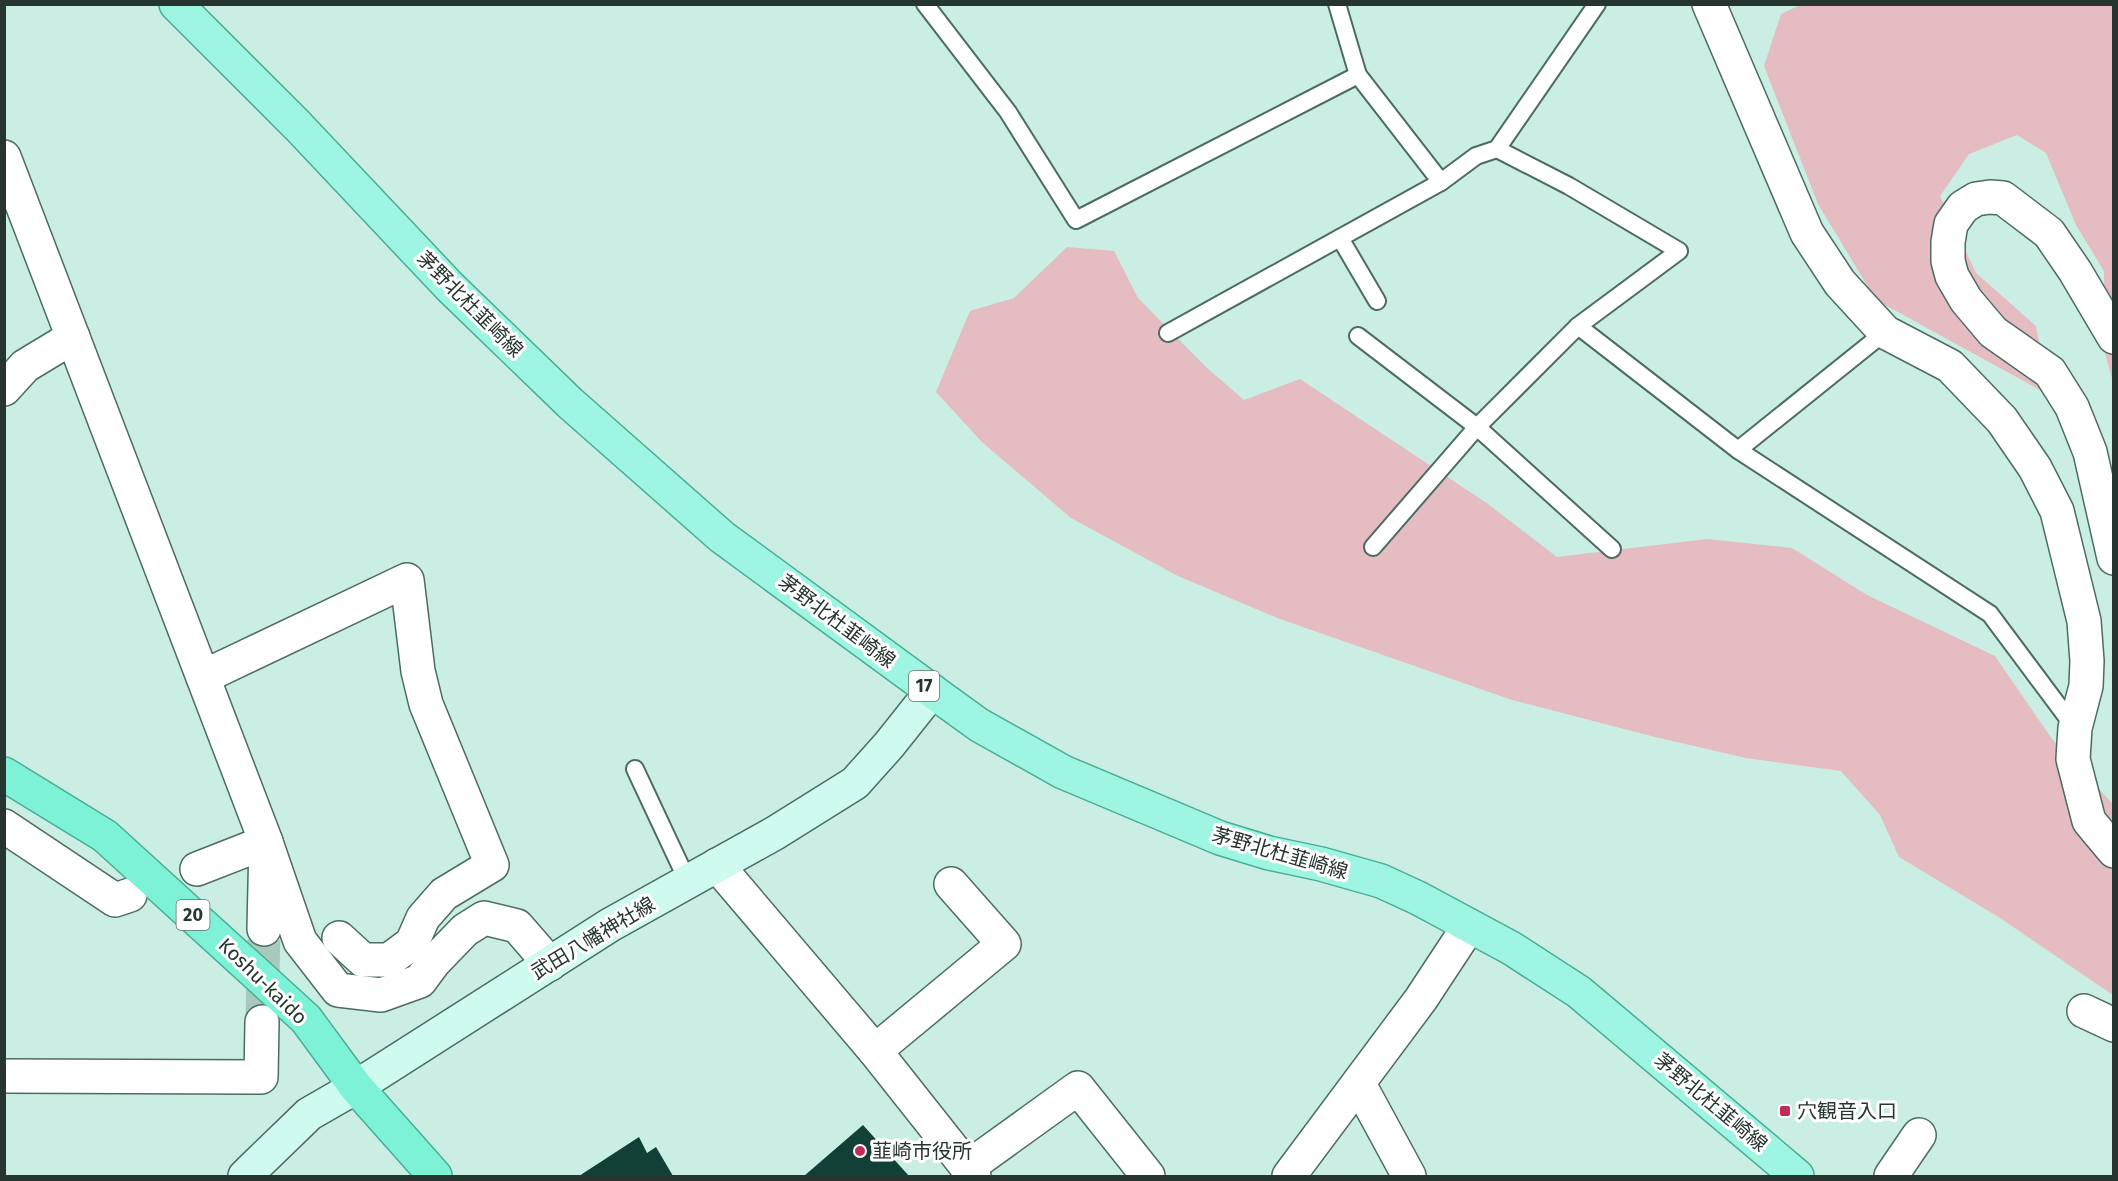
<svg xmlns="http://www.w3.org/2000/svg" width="2118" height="1181" font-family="'Fira Sans','Noto Sans JP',sans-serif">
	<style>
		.green { fill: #e4bcc1 }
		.building { fill: #134036 }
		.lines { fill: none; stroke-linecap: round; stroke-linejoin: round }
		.minor-tunnel { stroke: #a9c9bf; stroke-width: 33; stroke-dasharray: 33 16; stroke-linecap: butt }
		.service-casing { stroke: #4c6c63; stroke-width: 20 }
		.minor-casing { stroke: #4c6c63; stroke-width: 36 }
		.tertiary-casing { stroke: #4c6c63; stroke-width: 36 }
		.secondary-casing { stroke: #4c6c63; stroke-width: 36 }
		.primary-casing { stroke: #4aad96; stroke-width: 36 }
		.trunk-casing { stroke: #4aad96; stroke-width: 36 }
		.service { stroke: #fff; stroke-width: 16 }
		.minor { stroke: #fff; stroke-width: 33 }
		.tertiary { stroke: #fff; stroke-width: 33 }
		.secondary { stroke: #cefaf0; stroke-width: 33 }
		.primary { stroke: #9ef5e1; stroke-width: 33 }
		.trunk { stroke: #7ef2d7; stroke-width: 33 }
		.poi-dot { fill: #bd2d56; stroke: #fff; stroke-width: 2 }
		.labels { text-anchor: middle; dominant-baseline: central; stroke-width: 6; stroke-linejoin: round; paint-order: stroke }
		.shield { fill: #fff; stroke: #68726f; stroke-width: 1.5 }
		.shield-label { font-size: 18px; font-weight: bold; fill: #273531 }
		.street-label { font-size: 20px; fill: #273531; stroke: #fff }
		.poi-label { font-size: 20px; fill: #273531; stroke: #fff; text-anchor: start }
	</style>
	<rect width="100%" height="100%" fill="#caeee3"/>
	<g class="green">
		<polygon points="1800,5 2113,5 2113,382 2105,353 2104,271 2076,225 2046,153 2017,135 1969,154 1940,196 1976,273 2036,326 2049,395 1876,300 1818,204 1764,66 1781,14"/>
		<polygon points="1067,247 1114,251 1138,298 1207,368 1244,400 1300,379 1488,504 1557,557 1707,539 1792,548 1867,595 1995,656 2052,739 2113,804 2113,995 2000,918 1899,857 1880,815 1841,771 1746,758 1655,737 1512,700 1280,619 1178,576 1071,518 982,442 936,392 970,311 1014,298"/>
	</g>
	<g class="building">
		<polygon points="863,1125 909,1176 804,1176"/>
		<polygon points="639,1137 647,1153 656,1147 673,1176 579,1176"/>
	</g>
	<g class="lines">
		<polyline class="minor-tunnel" points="262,1022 264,929"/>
		<g class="service-casing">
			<g id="service">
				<polyline points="925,4 1008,112 1076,220 1358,75 1337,4"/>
				<polyline points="1358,75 1441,182 1476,156 1497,149 1597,4"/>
				<polyline points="1340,238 1377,301"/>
				<polyline points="1578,326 1738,450 1990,614 2075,728"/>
				<polyline points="1168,333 1441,182"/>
				<polyline points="1358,336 1477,427 1612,549"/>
				<polyline points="1738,450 1885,332"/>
				<polyline points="1373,547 1477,427 1578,326 1679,251 1569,186 1497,149"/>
				<polyline points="635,769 688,882"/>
			</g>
		</g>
		<g class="minor-casing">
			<g id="minor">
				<polyline points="1709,4 1807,233 1840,283 1885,332 1950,366 2002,420 2035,468 2057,511 2084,621 2087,661 2086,686 2075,728 2073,759 2089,821 2114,851"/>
				<polyline points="4,157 266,842 300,941 338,990 381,995 420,981 434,962 465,930 484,918 517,926 550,964"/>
				<polyline points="2114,337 2075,271 2049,233 2003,198 1990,197 1976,199 1963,207 1951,224 1948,242 1948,261 1952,276 1966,300 1993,332 2050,372 2072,407 2090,452 2114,558"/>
				<polyline points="4,389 25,366 73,337"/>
				<polyline points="203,677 407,580 418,671 426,704 492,865 444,894 423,918 412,943 389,960 363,960 339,938"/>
				<polyline points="4,826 115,900 130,895"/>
				<polyline points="197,869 266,842 264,929"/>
				<polyline points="2084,1011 2114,1025"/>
				<polyline points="875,1051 1004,944 951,884"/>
				<polyline points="4,1076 261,1077 262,1022"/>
				<polyline points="1359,1084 1409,1176"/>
				<polyline points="967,1168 1078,1088 1148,1176"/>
				<polyline points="1891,1176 1919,1135"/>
			</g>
		</g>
		<g class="tertiary-casing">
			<g id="tertiary">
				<polyline points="717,865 875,1051 974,1176"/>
				<polyline points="1289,1176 1421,999 1469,926"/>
			</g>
		</g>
		<g class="secondary-casing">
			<polyline id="secondary" points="245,1176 309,1114 356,1087 610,925 775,833 855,783 889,745 932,691"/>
		</g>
		<g class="primary-casing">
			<polyline id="primary" points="176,4 298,126 450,287 570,403 722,537 932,691 979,725 1063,772 1220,838 1269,853 1321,864 1381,881 1418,898 1511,948 1579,992 1797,1176"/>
		</g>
		<g class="trunk-casing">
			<polyline id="trunk" points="4,774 105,836 306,1019 356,1087 435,1176"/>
		</g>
		<use href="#service" class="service"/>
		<use href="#minor" class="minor"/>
		<use href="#tertiary" class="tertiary"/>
		<use href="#secondary" class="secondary"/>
		<use href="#primary" class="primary"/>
		<use href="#trunk" class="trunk"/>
	</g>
	<g class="poi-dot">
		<rect x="1779" y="1105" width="12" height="12" rx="3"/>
		<circle cx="860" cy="1151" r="6"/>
	</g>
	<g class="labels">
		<g class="shield">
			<rect x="909" y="671" width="30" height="30" rx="4.5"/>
			<rect x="176.5" y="900" width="33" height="30" rx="4.5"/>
		</g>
		<g class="shield-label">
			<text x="924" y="686">17</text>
			<text x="193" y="915">20</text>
		</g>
		<g class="street-label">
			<text transform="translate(470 304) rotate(45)">茅野北杜韮崎線</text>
			<text transform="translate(837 621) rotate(37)">茅野北杜韮崎線</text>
			<text transform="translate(1280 853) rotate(16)">茅野北杜韮崎線</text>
			<text transform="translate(593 938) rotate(-31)">武田八幡神社線</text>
			<text transform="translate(263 981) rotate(44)">Koshu-kaido</text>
			<text transform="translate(1711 1102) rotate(40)">茅野北杜韮崎線</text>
		</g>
		<g class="poi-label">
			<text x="1797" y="1111">穴観音入口</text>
			<text x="872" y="1151">韮崎市役所</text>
		</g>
	</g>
	<rect width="2118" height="1181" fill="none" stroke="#273531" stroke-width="12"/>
</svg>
